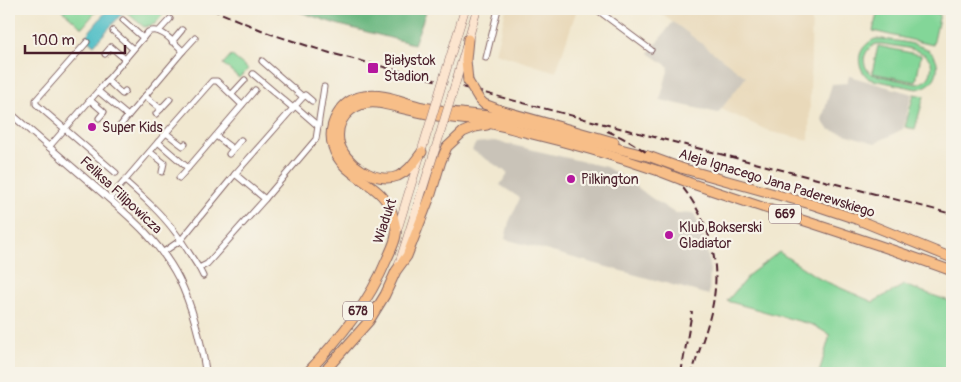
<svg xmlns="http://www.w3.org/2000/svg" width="961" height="382" font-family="Pangolin,sans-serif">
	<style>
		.built { fill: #e9d9ba }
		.industrial { fill: #c9c3b8 }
		.green { fill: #83d698; stroke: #667a62; fill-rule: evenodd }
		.forest { fill: #6ab780; stroke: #5a6b56 }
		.water { fill: #50bec6; stroke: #4d6e78 }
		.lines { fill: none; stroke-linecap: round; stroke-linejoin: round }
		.minor-casing { stroke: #846565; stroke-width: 7 }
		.tertiary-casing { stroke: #846565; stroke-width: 8 }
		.secondary-casing { stroke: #846565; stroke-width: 9 }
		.primary-casing { stroke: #846565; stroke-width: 11 }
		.minor { stroke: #fff; stroke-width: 5 }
		.tertiary { stroke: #fff; stroke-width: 6 }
		.secondary { stroke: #fce5cf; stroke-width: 8 }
		.primary { stroke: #f7be88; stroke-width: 9 }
		.rail { stroke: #4a1f2b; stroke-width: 2; stroke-dasharray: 8 4; stroke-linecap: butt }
		.secondary-bridge-casing { stroke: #846565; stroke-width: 9; stroke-linecap: butt }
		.primary-bridge-casing { stroke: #846565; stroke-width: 11; stroke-linecap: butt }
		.secondary-bridge { stroke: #fce5cf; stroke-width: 8 }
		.primary-bridge { stroke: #f7be88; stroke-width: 9 }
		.poi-dot { fill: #b5179e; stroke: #f7f3e8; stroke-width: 2 }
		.labels { text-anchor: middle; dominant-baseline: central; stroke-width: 4.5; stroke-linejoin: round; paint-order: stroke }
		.shield { fill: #f7f3e8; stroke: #7e5f64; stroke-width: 1 }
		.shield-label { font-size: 12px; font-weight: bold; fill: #4a1f2b }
		.poi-label { font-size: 14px; fill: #4a1f2b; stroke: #f7f3e8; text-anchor: start }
		.street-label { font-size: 14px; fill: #4a1f2b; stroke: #f7f3e8 }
	</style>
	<rect width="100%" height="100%" fill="#f7f3e8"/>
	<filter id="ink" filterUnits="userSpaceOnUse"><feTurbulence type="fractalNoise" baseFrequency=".02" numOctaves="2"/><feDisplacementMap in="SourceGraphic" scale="10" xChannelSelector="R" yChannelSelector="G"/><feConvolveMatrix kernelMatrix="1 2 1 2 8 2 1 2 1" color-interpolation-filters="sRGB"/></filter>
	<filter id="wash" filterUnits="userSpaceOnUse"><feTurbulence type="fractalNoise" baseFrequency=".0096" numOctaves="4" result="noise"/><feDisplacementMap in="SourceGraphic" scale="20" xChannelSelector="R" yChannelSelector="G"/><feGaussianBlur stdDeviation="1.12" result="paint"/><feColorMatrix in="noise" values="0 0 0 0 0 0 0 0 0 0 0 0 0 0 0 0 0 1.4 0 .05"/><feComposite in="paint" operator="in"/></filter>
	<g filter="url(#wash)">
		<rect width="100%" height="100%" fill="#f1e8d0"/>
		<g class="built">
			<polygon points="506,9 577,9 556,72 495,53"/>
			<polygon points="655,9 812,9 809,140 771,132 721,109 745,77"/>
		</g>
		<g class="industrial">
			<polygon points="673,22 746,77 718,113 660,100 669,67 649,53"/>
			<polygon points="849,76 912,94 903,129 875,143 828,129 822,120 832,84 847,83"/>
			<polygon points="495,141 606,167 631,182 650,197 676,214 694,213 706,245 710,268 709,295 505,239 509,222 520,198 500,185 508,173 472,150 476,143"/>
		</g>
		<g class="green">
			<polygon points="61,9 98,9 82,28"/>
			<polygon points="127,9 162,9 166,11 155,24 144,27 125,11"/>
			<polygon points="878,9 915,9 940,14 933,45 873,31"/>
			<path d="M 875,39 L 882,39 C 901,42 942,43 937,71 C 935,82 927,87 917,89 L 869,79 C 854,65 857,47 875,39 ZM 876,44 L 882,44 C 897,47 937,48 931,71 C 930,79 924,82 917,84 L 871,74 C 860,64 863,50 876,44 Z"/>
			<polygon points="878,46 921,55 916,82 872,73"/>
			<polygon points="231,55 248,69 239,78 223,64"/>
			<polygon points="914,94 924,96 915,129 905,127"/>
			<polygon points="779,252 820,279 873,302 904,285 952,302 952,373 819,373 830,335 813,325 727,301 750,274"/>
		</g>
		<polygon class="forest" points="291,9 427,9 414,44 336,24"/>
		<polygon class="water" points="108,9 126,9 94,45 85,37"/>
	</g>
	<g filter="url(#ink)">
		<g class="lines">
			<g class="minor-casing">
				<g id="minor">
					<polyline points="596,9 651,50"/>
					<polyline points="123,20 143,38"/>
					<polyline points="113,31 133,49"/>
					<polyline points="159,31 170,19"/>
					<polyline points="87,42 36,100 36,104 116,173"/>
					<polyline points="172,42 182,30"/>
					<polyline points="183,51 195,38"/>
					<polyline points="105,54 111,47 125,59"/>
					<polyline points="486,58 498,9"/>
					<polyline points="262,61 303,97"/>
					<polyline points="253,74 293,108"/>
					<polyline points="107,80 122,94 125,91"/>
					<polyline points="232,94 245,80"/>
					<polyline points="145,96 161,109"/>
					<polyline points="90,100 104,112 99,118"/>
					<polyline points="295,106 305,95 312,101"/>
					<polyline points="156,114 170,99"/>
					<polyline points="120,126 128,116"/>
					<polyline points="166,133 183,146 185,144"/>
					<polyline points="216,136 233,149"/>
					<polyline points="158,142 212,81 217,81 242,105"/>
					<path d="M 49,147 L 98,91 L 128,116 L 183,51 C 174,43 161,26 148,32 L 98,91"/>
					<polyline points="150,152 164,163 162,172"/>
					<polyline points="229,154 241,140"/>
					<polyline points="235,174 295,106 318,126"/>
					<polyline points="179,178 188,168"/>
					<path d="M 125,181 C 143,197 161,213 175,232 C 184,244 191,256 199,268 L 207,264 L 265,199 L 235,174 L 181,240 L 162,253"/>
					<polyline points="109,199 158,142 188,168 255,90"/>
					<polyline points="265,199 316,139 324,87"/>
					<polyline points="199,268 203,276"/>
				</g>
			</g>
			<g class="tertiary-casing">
				<path id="tertiary" d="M 9,112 C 36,136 64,160 92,184 C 124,212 159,239 179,279 C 193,308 201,341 206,373"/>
			</g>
			<g class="secondary-casing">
				<g id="secondary">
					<polyline points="445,74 465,9"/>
					<polyline points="457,78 477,9"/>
					<polyline points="396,234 428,130"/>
					<polyline points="399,264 440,134"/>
				</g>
			</g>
			<g class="primary-casing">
				<g id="primary">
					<polyline points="468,81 466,60 468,39"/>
					<polyline points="479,99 484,104 500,110 614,142"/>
					<path d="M 422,152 C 415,161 409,171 398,176 C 376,185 343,163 339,141 C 335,115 359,98 383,104 C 401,108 420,113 438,116 C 455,119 471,119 487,123 C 500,125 512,129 524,132 C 570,143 615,156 659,171"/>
					<polyline points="681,168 814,205 856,219 952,258"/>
					<path d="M 690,183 C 777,213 866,239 952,271"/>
					<path d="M 307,373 C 339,339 369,303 387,259 C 390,252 395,243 396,235 C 397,230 395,224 394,220 C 387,181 343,181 333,147 C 326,125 341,99 364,96 C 384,92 404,103 423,107 C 436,109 448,112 461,113 C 473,115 486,115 498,117 C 549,129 598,144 648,156"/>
					<polyline points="323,373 369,321 385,295 396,271 407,256 431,194 441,161 447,147 463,132 475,127 487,125"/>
				</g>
			</g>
			<use href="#minor" class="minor"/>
			<use href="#tertiary" class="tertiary"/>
			<use href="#secondary" class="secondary"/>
			<use href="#primary" class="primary"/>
			<g class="rail">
				<polyline points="211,9 271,34 330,53 952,214"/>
				<path d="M 607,131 C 672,156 725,224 714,297 C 711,320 699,350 692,373"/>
				<polyline points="681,373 692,312"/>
			</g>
			<g class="secondary-bridge-casing">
				<g id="secondary-bridge">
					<polyline points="428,130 445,74"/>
					<polyline points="440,134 457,78"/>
				</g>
			</g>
			<g class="primary-bridge-casing">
				<g id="primary-bridge">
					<polyline points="468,81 479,99"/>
					<polyline points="648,156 681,168"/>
					<polyline points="659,171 690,183"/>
				</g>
			</g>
			<use href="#secondary-bridge" class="secondary-bridge"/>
			<use href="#primary-bridge" class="primary-bridge"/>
		</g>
	</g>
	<g class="poi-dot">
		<rect x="367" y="62" width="12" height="12" rx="2.5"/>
		<circle cx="92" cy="127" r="5"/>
		<circle cx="571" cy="179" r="5"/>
		<circle cx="669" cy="235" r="5"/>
	</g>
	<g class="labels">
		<g class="shield">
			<rect x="769" y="204.5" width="32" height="19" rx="4"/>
			<rect x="343" y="301.5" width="30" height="19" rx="4"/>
		</g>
		<g class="shield-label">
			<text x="785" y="214">669</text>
			<text x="358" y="311">678</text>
		</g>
		<g class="poi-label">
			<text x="384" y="60">Białystok<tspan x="384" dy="16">Stadion</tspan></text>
			<text x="102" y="127">Super Kids</text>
			<text x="581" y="179">Pilkington</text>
			<text x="679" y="227">Klub Bokserski<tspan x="679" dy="16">Gladiator</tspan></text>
		</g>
		<g class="street-label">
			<text transform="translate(777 183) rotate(17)">Aleja Ignacego Jana Paderewskiego</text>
			<text transform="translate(121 195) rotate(43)">Feliksa Filipowicza</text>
			<text transform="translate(385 221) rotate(-72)">Wiadukt</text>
		</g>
	</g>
	<rect width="961" height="382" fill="none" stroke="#f7f3e8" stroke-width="30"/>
	<path d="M25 45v8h100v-8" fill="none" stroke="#4a1f2b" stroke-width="2.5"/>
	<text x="32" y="45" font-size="15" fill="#4a1f2b" stroke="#f7f3e8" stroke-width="4" paint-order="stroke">100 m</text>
</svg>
